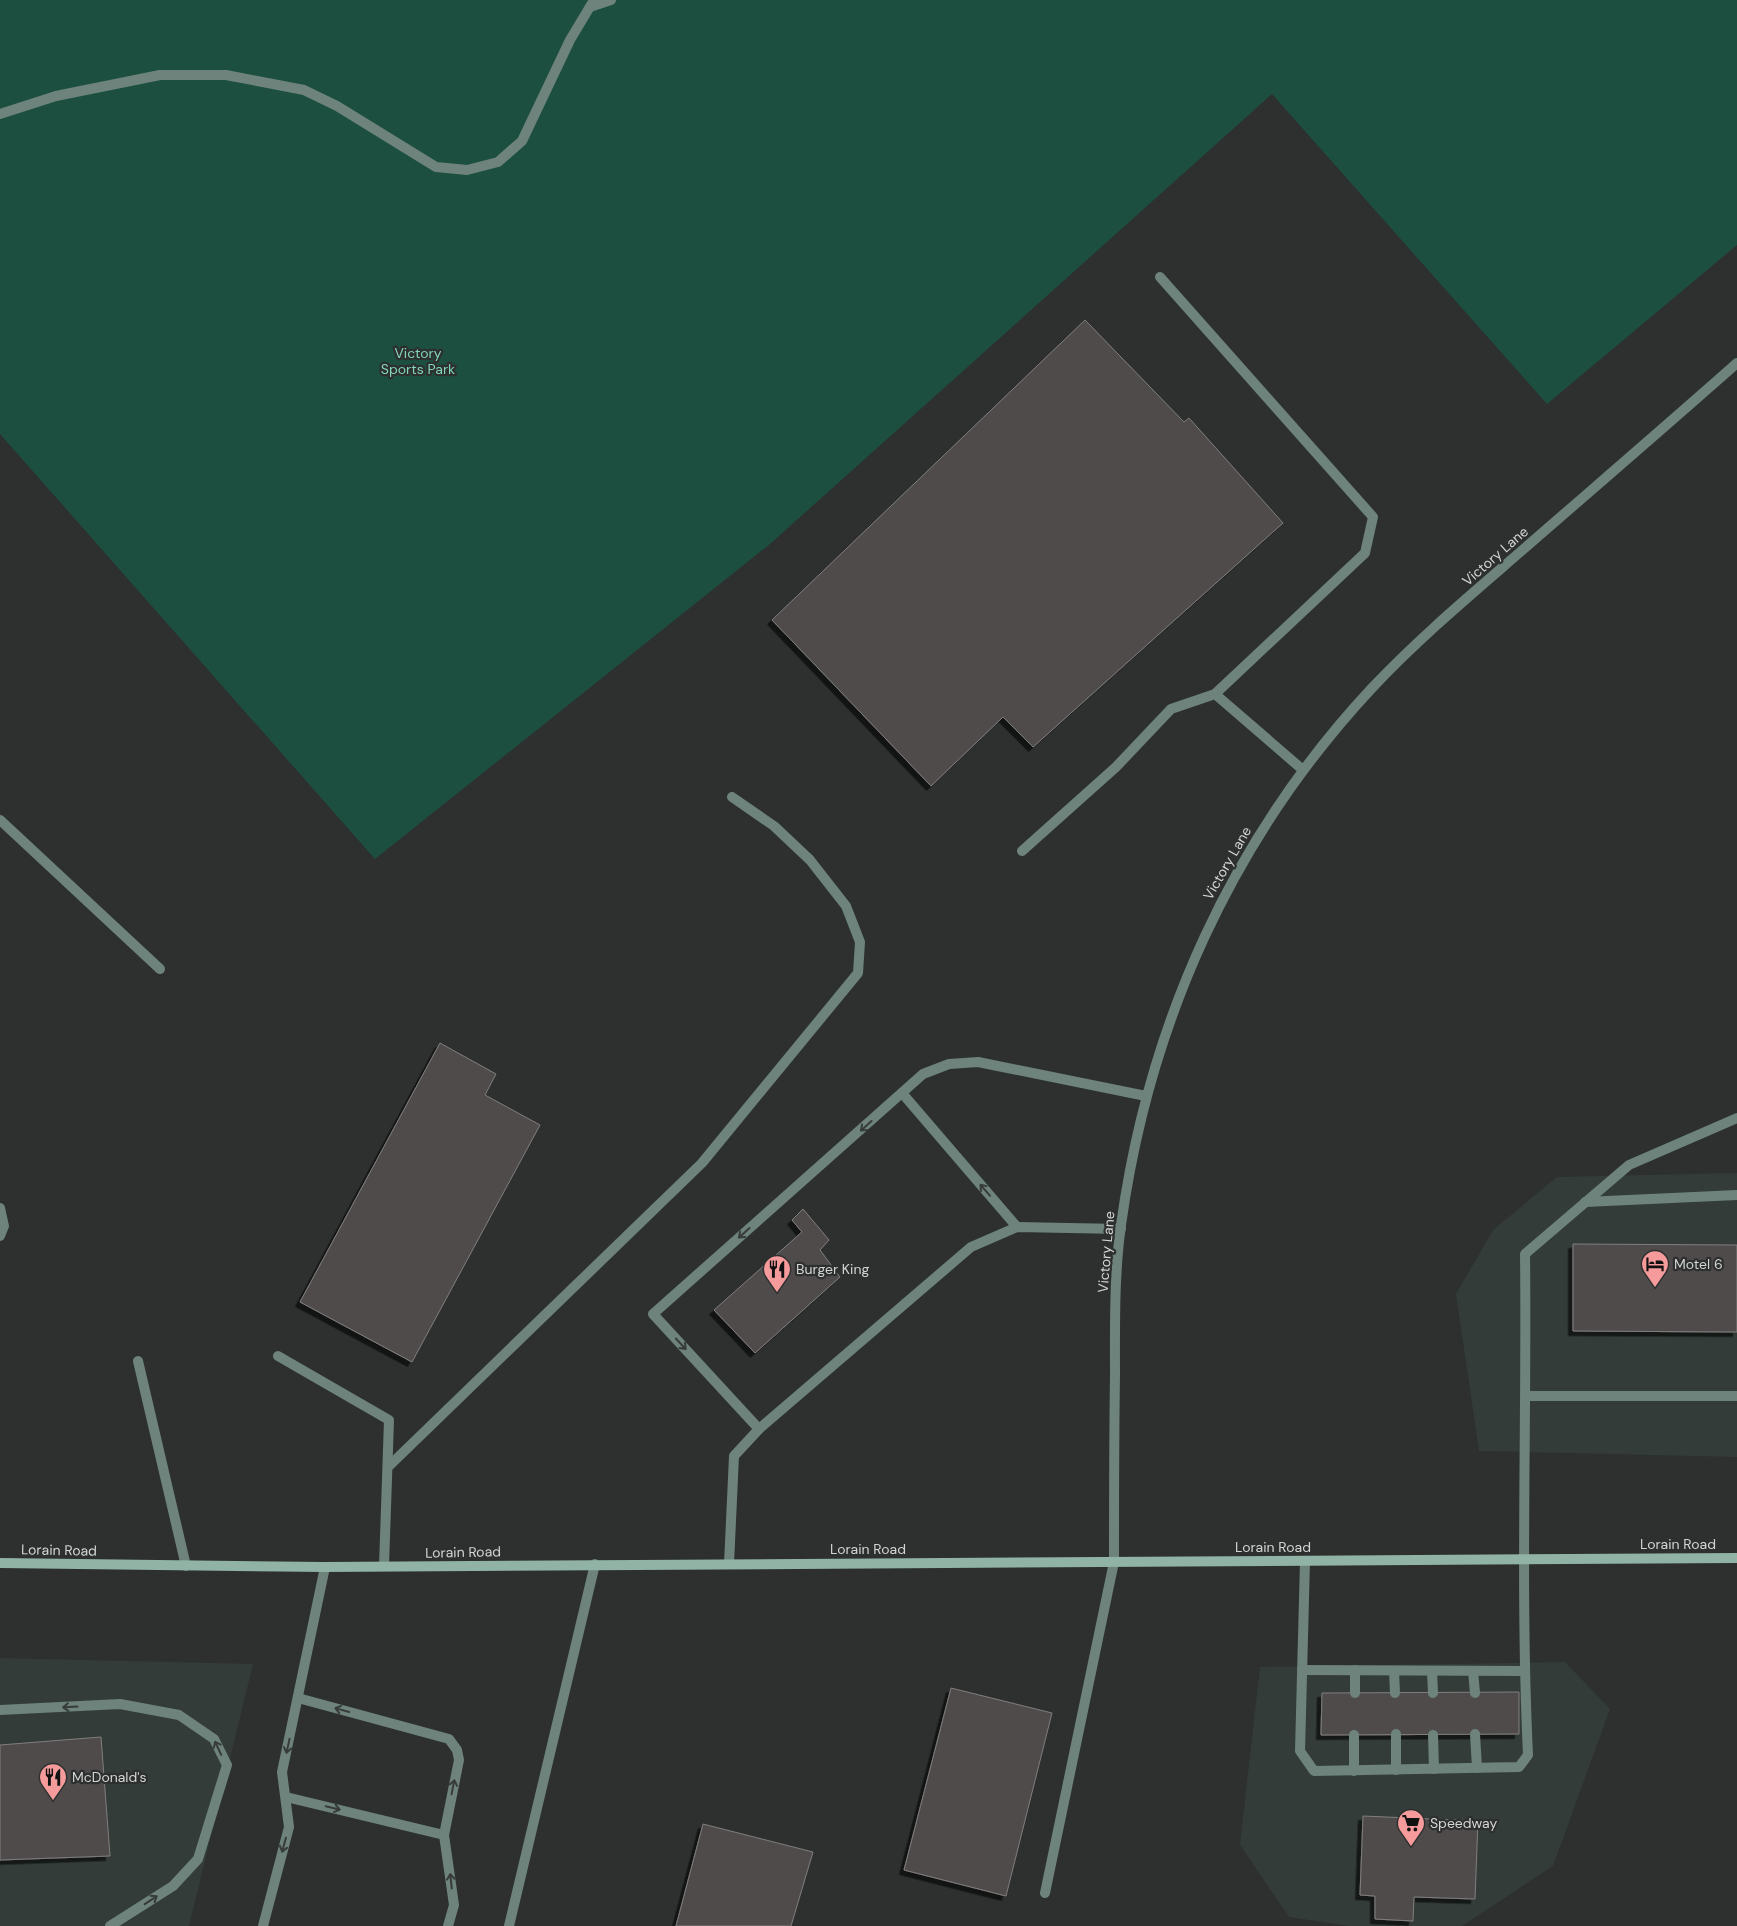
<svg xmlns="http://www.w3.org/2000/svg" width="1737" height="1926" font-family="'DM Sans',sans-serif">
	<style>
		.built { fill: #333c39 }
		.green { fill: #1d4f41 }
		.building { fill: #4f4c4c; stroke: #817e7e; filter: url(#shadow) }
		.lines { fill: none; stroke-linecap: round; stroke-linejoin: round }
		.service { stroke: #6d837b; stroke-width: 10 }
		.minor { stroke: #6d837b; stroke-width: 10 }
		.secondary { stroke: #90b3a6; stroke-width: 10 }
		.oneway { stroke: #373c3a }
		.labels { text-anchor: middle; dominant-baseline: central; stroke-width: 4.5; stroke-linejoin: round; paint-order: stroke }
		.park-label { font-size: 14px; fill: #80d5ba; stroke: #2d302f }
		.street-label { font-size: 14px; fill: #d3d4d4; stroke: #2d302f }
		.poi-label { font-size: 14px; fill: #d3d4d4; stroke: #2d302f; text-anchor: start }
	</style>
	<defs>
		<filter id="shadow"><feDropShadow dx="-4.5" dy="4.5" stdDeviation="0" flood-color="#0009"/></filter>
	</defs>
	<rect width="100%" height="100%" fill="#2d302f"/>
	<g class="built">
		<polygon points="1737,1173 1737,1457 1479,1451 1456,1294 1493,1230 1557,1177"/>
		<polygon points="0,1658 253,1664 189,1926 0,1926"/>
		<polygon points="1565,1662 1610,1709 1553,1866 1462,1926 1349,1926 1289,1917 1240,1845 1260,1667"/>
	</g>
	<polygon class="green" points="0,0 1737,0 1737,245 1547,404 1272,94 770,544 375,859 0,434"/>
	<g class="building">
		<polygon points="1085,320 1184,422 1189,418 1283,523 1033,747 1003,717 931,786 772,620"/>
		<polygon points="440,1043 496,1074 485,1095 540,1125 412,1362 300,1302"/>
		<polygon points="803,1209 829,1240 820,1250 840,1277 755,1353 714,1310 802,1232 792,1220"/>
		<polygon points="1573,1244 1737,1245 1737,1332 1573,1331"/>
		<polygon points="951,1688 1052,1713 1006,1896 904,1870"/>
		<polygon points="1519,1692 1519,1734 1321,1735 1322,1693"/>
		<polygon points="101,1737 110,1856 0,1860 0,1745"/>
		<polygon points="1363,1816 1478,1821 1475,1899 1414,1897 1413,1921 1375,1919 1375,1896 1360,1895"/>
		<polygon points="703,1824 813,1852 791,1926 676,1926"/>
	</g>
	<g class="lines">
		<g class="service">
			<polyline points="590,7 611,0"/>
			<polyline points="0,114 56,96 160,75 226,75 304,90 337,106 436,167 467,170 498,162 522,141 570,40 594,0"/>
			<polyline points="1160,277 1373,517 1365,553 1215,694 1303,770"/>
			<polyline points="0,820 160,969"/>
			<polyline points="1022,851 1116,767 1171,709 1215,694"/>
			<polyline points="902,1093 1017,1227"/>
			<polyline points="1585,1202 1737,1195"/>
			<polyline points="0,1208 4,1226 0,1236"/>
			<polyline points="278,1356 389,1420 384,1566"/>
			<polyline points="138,1361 186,1566"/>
			<polyline points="1527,1396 1737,1396"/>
			<polyline points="759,1429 653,1314 923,1074 949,1064 978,1062 1146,1096"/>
			<polyline points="388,1467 702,1163 858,973 860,942 846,906 810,860 774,826 732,797"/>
			<path d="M 1305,1561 L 1300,1751 L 1314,1771 L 1519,1767 L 1528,1755 C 1520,1588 1527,1421 1525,1254 L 1629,1165 L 1737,1118"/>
			<polyline points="729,1564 734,1456 759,1429 971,1247 1017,1227 1121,1229"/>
			<polyline points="1302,1670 1524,1671"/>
			<polyline points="1394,1671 1395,1693"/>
			<polyline points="1432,1671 1433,1693"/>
			<polyline points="1473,1671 1475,1693"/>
			<polyline points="1355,1693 1355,1670"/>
			<polyline points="0,1710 120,1704 179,1715 214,1739 227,1765 198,1859 173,1886 110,1926"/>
			<polyline points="1475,1734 1477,1768"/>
			<polyline points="1433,1735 1434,1769"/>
			<polyline points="1396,1770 1396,1734"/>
			<polyline points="1354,1771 1354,1735"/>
			<polyline points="286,1797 444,1835 459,1760 457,1750 449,1739 298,1698"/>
			<polyline points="444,1835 454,1905 448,1926"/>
			<polyline points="1045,1893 1114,1562"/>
			<polyline points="263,1926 289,1827 282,1772 325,1567"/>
			<polyline points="509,1926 595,1564"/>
		</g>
		<path class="minor" d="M 1114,1562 C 1114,1500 1114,1438 1115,1376 C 1115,1326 1114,1275 1121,1225 C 1149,1023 1232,838 1372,688 C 1420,637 1473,593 1526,547 C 1596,486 1667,425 1737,363"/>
		<polyline class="secondary" points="0,1563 325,1567 1737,1558"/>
	</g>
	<defs><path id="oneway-shaft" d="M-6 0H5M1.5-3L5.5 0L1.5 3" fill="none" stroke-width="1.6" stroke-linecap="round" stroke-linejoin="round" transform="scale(1.25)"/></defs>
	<g class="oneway">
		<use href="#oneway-shaft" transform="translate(866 1126) rotate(138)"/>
		<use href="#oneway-shaft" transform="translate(985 1190) rotate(-131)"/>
		<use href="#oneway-shaft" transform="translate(744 1233) rotate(138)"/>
		<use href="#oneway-shaft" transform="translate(681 1344) rotate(47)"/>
		<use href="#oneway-shaft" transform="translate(70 1707) rotate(177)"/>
		<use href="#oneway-shaft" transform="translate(342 1710) rotate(-165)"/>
		<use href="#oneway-shaft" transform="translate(288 1746) rotate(102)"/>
		<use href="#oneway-shaft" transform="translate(218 1748) rotate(-115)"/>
		<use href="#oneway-shaft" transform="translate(453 1787) rotate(-79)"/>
		<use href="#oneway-shaft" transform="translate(333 1808) rotate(13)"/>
		<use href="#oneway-shaft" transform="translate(284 1845) rotate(105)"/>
		<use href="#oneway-shaft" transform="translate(451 1881) rotate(-96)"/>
		<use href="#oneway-shaft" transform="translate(151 1900) rotate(-33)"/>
	</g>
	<defs>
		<g id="hotel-pin" transform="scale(1.4375)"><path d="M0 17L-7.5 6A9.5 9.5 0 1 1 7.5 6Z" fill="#f59b9b" stroke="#2d302f"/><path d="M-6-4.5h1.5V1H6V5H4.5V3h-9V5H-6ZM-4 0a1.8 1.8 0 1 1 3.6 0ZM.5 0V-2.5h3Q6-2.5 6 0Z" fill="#111"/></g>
		<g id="restaurant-pin" transform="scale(1.4375)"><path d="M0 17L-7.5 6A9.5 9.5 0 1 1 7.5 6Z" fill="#f59b9b" stroke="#2d302f"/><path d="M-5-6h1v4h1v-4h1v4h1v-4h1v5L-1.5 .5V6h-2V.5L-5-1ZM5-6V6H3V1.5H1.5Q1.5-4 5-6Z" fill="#111"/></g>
		<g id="supermarket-pin" transform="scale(1.4375)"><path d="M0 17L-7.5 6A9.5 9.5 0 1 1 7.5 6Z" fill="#f59b9b" stroke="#2d302f"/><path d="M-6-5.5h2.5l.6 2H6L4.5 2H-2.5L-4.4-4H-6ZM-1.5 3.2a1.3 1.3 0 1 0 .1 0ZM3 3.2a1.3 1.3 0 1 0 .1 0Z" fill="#111"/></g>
	</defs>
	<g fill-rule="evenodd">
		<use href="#hotel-pin" x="1655" y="1264"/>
		<use href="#restaurant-pin" x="777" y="1269"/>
		<use href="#restaurant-pin" x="53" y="1777"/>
		<use href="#supermarket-pin" x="1411" y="1823"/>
	</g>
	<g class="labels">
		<g class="park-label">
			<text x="418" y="353">Victory<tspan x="418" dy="16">Sports Park</tspan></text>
		</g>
		<g class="street-label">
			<text transform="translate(1495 556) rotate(-41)">Victory Lane</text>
			<text transform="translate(1227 863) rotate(-60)">Victory Lane</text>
			<text transform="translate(1106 1252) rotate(-85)">Victory Lane</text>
			<text x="1678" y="1544">Lorain Road</text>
			<text x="1273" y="1547">Lorain Road</text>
			<text x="868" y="1549">Lorain Road</text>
			<text transform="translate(59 1550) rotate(1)">Lorain Road</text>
			<text transform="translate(463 1552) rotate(-1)">Lorain Road</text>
		</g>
		<g class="poi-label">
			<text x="1674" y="1264">Motel 6</text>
			<text x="796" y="1269">Burger King</text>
			<text x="72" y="1777">McDonald's</text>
			<text x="1430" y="1823">Speedway</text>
		</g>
	</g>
</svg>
